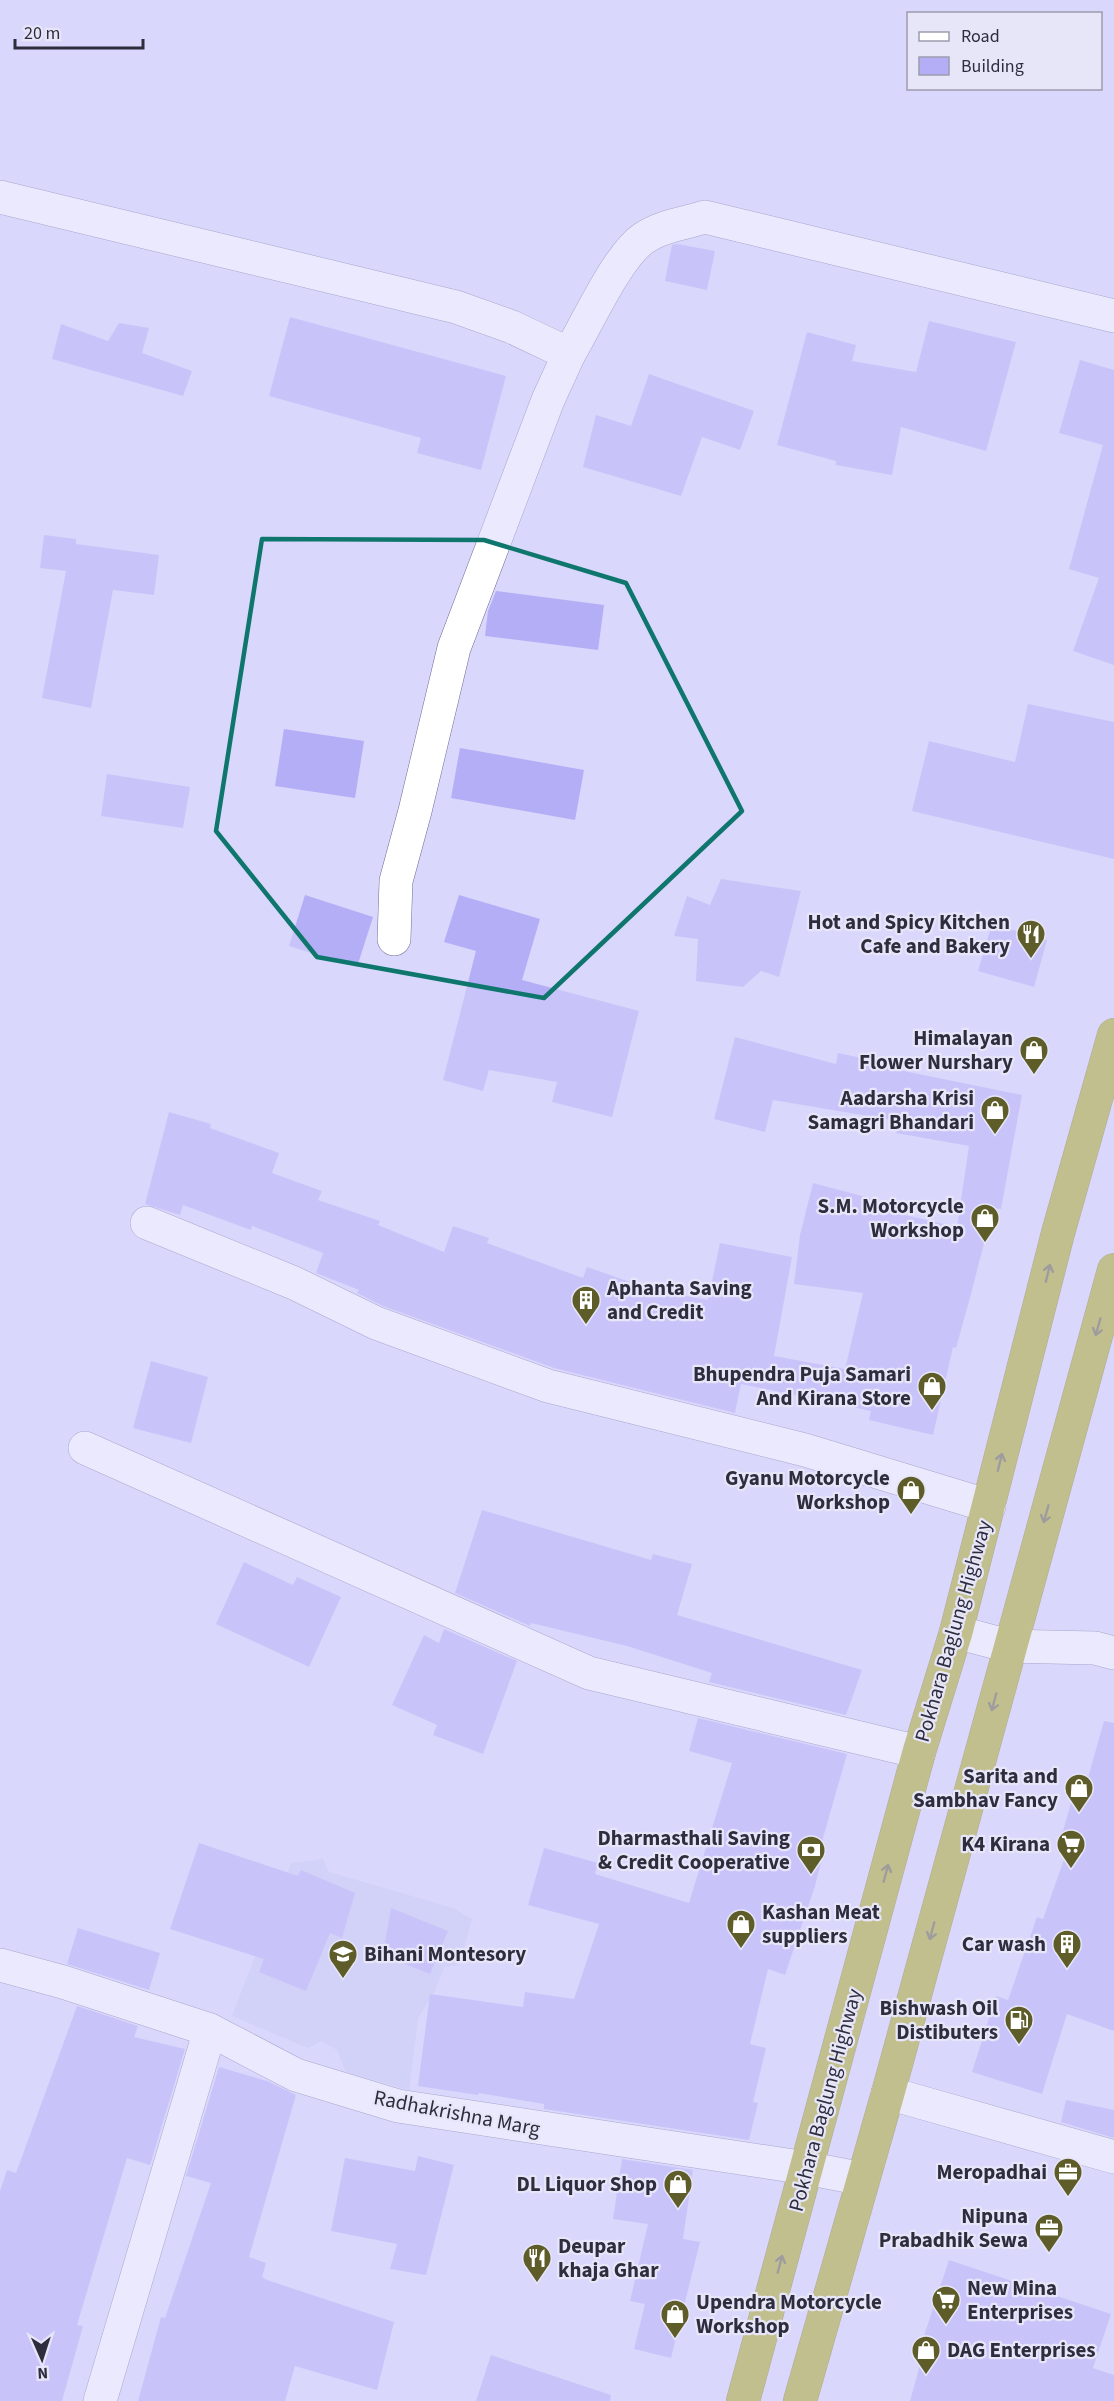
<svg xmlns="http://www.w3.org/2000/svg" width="1114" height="2401" font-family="'Source Sans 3',sans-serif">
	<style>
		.built { fill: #cac9f1 }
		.building { fill: #b4aef7 }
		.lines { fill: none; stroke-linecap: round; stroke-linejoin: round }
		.minor-casing { stroke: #706d95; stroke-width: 34 }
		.highway-casing { stroke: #7c791e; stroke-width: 34 }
		.minor { stroke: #fff; stroke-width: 33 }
		.highway { stroke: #a6a20c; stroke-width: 33 }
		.oneway { stroke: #58562c }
		.marked { fill: none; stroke: #0f766e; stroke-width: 4.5; stroke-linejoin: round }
		.labels { text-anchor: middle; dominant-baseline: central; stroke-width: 4.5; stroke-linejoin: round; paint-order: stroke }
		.poi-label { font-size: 21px; font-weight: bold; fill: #2e2d3e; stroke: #e7e6f9; text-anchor: end }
		.street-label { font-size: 21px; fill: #2e2d3e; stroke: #e7e6f9 }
	</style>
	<rect width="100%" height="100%" fill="#d9d7fb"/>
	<polygon class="built" points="323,1859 329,1872 453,1908 472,1919 459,1965 444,1967 435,1991 418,2018 409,2090 346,2072 337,2050 321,2041 308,2048 232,2016 291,1863"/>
	<g class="building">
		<polygon points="677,244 715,251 707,290 665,281 672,245"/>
		<polygon points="290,317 506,376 481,470 417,453 421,438 269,396"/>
		<polygon points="929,321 1016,342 986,451 901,427 892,475 836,465 836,461 777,445 807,332 856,345 852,361 916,372"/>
		<polygon points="119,323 149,328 142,353 192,371 183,396 52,359 61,324 108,341"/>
		<polygon points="1080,360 1114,370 1114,665 1073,651 1099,578 1069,569 1103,445 1059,433"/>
		<polygon points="649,374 754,411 740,450 702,437 681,496 583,467 596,415 631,426"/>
		<polygon points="44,535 76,539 76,544 159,555 154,595 113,590 91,708 42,698 66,571 40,568"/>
		<polygon points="496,591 604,605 598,650 485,636 488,611"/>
		<polygon points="1028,704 1114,722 1114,859 912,811 929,741 1015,762"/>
		<polygon points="284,729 364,741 355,798 275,786"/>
		<polygon points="460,748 584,770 575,820 451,798"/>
		<polygon points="107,774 190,787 183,828 101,816"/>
		<polygon points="721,879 801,891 779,977 761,971 743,987 696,981 698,939 674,936 687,896 710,905"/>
		<polygon points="305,895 373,917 357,967 289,946"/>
		<polygon points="459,895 540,919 522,980 639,1011 612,1117 552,1102 557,1082 489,1070 483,1091 443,1080 476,951 444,942"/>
		<polygon points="992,924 1047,940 1034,987 978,971"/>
		<polygon points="735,1037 836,1064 838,1053 895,1065 894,1069 1022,1095 1001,1209 993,1208 971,1294 956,1348 953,1347 933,1435 869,1420 871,1411 741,1384 735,1413 554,1368 383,1306 357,1293 359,1290 316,1273 323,1253 252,1226 251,1230 183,1205 180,1215 145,1204 169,1112 211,1124 210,1128 279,1153 272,1173 322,1191 318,1200 380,1221 378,1225 444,1252 453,1226 489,1238 487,1243 583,1278 587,1267 653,1290 708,1300 720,1243 792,1257 774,1356 845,1369 863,1293 794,1284 800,1235 813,1183 877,1200 875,1208 957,1227 969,1146 896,1133 898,1121 773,1100 765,1132 714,1119"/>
		<polygon points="151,1361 208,1377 191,1443 133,1428"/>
		<polygon points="482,1510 651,1560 653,1554 692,1564 677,1615 862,1670 846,1715 709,1682 712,1673 627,1646 531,1623 530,1626 455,1593"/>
		<polygon points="244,1562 293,1585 297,1577 341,1597 309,1667 216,1624"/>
		<polygon points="444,1629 517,1661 483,1754 433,1735 437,1725 392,1705 424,1635 439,1643"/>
		<polygon points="698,1718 847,1754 821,1845 825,1846 815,1886 785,1975 768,1969 750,2044 766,2048 753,2102 758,2103 749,2140 544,2109 544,2104 479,2093 478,2095 418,2086 430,1994 523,2007 525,1992 574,1999 599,1924 528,1905 544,1848 598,1863 595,1874 689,1903 732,1763 689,1751"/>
		<polygon points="1104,1721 1114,1723 1114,2031 1067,2014 1042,2094 972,2072 996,1996 1008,2000 1037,1917 1043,1919 1068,1848 1059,1845 1071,1803 1080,1806"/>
		<polygon points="199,1843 298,1876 301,1870 355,1893 342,1938 330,1933 306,1991 259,1972 264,1959 170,1929"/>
		<polygon points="391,1908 448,1931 430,1974 383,1955"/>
		<polygon points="78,1928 160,1953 149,1990 67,1964"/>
		<polygon points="77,2006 138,2026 134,2037 185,2049 150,2165 127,2158 77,2325 83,2326 62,2401 0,2401 0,2191 7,2170 16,2173"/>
		<polygon points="219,2067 267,2081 296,2095 249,2257 266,2263 262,2277 267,2280 394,2322 377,2390 295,2366 285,2401 138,2401 161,2317 165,2318 211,2183 186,2176"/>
		<polygon points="1066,2100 1114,2110 1114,2138 1061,2122"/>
		<polygon points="418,2156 454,2165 426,2275 390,2269 397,2244 331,2231 345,2158 415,2171"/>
		<polygon points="622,2159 693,2170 683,2239 700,2242 671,2358 634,2349 645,2304 630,2301 648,2224 613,2219"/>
		<polygon points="949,2260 1111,2314 1093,2368 1114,2375 1114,2401 910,2401 924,2350 920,2348"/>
		<polygon points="491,2355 611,2395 610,2401 476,2401"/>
	</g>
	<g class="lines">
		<g class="minor-casing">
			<g id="minor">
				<path d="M 0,197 L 456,307 L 512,327 L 569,354 C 587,324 617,256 644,238 C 662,226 685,223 705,217 L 1114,316"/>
				<polyline points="394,939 396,881 415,811 454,648 548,400 569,354"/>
				<polyline points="147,1223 294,1283 376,1323 548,1386 805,1450 989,1506"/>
				<polyline points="85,1448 589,1673 919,1752"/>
				<polyline points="956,1632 1009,1646 1095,1648 1114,1653"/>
				<polyline points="0,1965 63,1982 210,2030 296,2075 398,2106 806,2168 863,2179"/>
				<polyline points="888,2093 1114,2157"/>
				<polyline points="100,2401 210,2030"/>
			</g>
		</g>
		<g class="highway-casing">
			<g id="highway">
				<polyline points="743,2401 919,1752 956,1632 1058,1233 1114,1035"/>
				<polyline points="800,2401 888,2093 1114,1270"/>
			</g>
		</g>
		<use href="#minor" class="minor"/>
		<use href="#highway" class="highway"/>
	</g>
	<defs><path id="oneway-shaft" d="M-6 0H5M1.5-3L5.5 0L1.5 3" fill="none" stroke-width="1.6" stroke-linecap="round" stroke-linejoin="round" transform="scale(1.5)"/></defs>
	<g class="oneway">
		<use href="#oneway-shaft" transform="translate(1048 1273) rotate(-76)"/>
		<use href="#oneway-shaft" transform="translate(1098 1327) rotate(106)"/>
		<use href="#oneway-shaft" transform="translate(1000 1462) rotate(-76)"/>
		<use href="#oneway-shaft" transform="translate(1046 1514) rotate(106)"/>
		<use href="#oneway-shaft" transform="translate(994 1702) rotate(105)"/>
		<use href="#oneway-shaft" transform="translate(886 1873) rotate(-75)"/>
		<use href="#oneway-shaft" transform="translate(932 1931) rotate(105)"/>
		<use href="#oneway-shaft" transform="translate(780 2264) rotate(-75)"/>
	</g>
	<path d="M0 0H1114V2401H0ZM 262,539 L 484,540 L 626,583 L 742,811 L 544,998 L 317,957 L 216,831 Z" fill="#d9d7fb" fill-opacity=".55" fill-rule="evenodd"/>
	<path class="marked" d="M 262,539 L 484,540 L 626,583 L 742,811 L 544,998 L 317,957 L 216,831 Z"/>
	<defs>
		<g id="restaurant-pin" transform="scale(1.5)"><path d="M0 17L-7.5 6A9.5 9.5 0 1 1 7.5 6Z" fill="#5e5d2a" stroke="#e7e6f9"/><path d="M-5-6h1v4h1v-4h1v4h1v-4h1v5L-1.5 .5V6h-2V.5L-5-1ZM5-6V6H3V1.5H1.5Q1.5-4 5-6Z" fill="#fff"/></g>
		<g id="shop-pin" transform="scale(1.5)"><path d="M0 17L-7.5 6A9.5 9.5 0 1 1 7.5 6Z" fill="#5e5d2a" stroke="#e7e6f9"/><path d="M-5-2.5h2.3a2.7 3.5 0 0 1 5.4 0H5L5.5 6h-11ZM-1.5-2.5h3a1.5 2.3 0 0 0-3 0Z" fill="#fff"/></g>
		<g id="building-pin" transform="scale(1.5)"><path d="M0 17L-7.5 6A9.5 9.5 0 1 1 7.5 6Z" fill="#5e5d2a" stroke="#e7e6f9"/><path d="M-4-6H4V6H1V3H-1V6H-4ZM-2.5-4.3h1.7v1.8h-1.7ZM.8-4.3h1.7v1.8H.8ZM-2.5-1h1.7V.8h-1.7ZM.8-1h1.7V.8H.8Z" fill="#fff"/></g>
		<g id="supermarket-pin" transform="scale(1.5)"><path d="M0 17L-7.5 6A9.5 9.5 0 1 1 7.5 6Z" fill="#5e5d2a" stroke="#e7e6f9"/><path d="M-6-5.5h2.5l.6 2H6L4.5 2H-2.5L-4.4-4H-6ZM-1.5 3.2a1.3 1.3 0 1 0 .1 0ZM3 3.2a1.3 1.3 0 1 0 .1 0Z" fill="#fff"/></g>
		<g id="bank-pin" transform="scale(1.5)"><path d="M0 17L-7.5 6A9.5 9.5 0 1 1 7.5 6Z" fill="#5e5d2a" stroke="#e7e6f9"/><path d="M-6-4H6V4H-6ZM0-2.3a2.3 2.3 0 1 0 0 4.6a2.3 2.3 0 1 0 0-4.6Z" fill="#fff"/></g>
		<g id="school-pin" transform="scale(1.5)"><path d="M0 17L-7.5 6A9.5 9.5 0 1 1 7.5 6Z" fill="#5e5d2a" stroke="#e7e6f9"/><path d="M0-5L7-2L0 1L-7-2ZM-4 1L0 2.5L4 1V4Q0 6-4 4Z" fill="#fff"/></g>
		<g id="fuel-pin" transform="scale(1.5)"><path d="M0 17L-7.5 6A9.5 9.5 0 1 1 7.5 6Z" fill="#5e5d2a" stroke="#e7e6f9"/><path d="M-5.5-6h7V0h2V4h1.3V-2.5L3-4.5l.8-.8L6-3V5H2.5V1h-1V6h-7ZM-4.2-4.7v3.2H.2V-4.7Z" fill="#fff"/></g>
		<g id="office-pin" transform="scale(1.5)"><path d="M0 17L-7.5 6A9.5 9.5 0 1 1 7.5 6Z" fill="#5e5d2a" stroke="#e7e6f9"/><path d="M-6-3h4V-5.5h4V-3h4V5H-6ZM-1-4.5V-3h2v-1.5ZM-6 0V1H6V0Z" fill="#fff"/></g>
	</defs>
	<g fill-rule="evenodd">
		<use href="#restaurant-pin" x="1031" y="934"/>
		<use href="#shop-pin" x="1034" y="1050"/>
		<use href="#shop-pin" x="995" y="1110"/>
		<use href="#shop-pin" x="985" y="1218"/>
		<use href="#building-pin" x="586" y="1300"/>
		<use href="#shop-pin" x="932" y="1386"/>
		<use href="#shop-pin" x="911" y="1490"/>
		<use href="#shop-pin" x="1079" y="1788"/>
		<use href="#supermarket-pin" x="1071" y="1844"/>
		<use href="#bank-pin" x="811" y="1850"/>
		<use href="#shop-pin" x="741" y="1924"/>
		<use href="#building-pin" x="1067" y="1944"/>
		<use href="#school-pin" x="343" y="1954"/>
		<use href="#fuel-pin" x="1019" y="2020"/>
		<use href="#office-pin" x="1068" y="2172"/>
		<use href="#shop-pin" x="678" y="2184"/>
		<use href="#office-pin" x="1049" y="2228"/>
		<use href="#restaurant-pin" x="537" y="2258"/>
		<use href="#supermarket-pin" x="946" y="2300"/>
		<use href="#shop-pin" x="675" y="2314"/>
		<use href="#shop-pin" x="926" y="2350"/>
	</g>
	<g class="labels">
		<g class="poi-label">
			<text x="1010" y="922">Hot and Spicy Kitchen<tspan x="1010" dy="24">Cafe and Bakery</tspan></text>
			<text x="1013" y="1038">Himalayan<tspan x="1013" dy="24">Flower Nurshary</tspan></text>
			<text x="974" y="1098">Aadarsha Krisi<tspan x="974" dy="24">Samagri Bhandari</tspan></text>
			<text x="964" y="1206">S.M. Motorcycle<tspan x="964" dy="24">Workshop</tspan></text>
			<text x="607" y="1288" text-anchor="start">Aphanta Saving<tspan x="607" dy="24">and Credit</tspan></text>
			<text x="911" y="1374">Bhupendra Puja Samari<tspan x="911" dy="24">And Kirana Store</tspan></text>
			<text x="890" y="1478">Gyanu Motorcycle<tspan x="890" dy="24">Workshop</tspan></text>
			<text x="1058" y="1776">Sarita and<tspan x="1058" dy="24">Sambhav Fancy</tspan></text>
			<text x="790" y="1838">Dharmasthali Saving<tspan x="790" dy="24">&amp; Credit Cooperative</tspan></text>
			<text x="1050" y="1844">K4 Kirana</text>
			<text x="762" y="1912" text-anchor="start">Kashan Meat<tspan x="762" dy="24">suppliers</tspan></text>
			<text x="1046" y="1944">Car wash</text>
			<text x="364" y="1954" text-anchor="start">Bihani Montesory</text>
			<text x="998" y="2008">Bishwash Oil<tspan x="998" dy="24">Distibuters</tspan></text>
			<text x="1047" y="2172">Meropadhai</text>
			<text x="657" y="2184">DL Liquor Shop</text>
			<text x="1028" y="2216">Nipuna<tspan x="1028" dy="24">Prabadhik Sewa</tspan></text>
			<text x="558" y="2246" text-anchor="start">Deupar<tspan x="558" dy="24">khaja Ghar</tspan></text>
			<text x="967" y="2288" text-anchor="start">New Mina<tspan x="967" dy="24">Enterprises</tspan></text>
			<text x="696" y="2302" text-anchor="start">Upendra Motorcycle<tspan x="696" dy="24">Workshop</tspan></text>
			<text x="947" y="2350" text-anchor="start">DAG Enterprises</text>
		</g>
		<g class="street-label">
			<text transform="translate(953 1631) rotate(-74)">Pokhara Baglung Highway</text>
			<text transform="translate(825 2100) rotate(-75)">Pokhara Baglung Highway</text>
			<text transform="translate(457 2113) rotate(11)">Radhakrishna Marg</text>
		</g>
	</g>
	<rect x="907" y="12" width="195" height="78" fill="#e7e6f9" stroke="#9d9cae" stroke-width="1.5"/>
	<rect x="919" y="32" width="30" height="9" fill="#ffffff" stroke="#9d9cae" stroke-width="1.5"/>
	<text x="961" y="42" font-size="18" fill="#2e2d3e">Road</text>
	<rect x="919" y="57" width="30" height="18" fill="#b4aef7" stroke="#9d9cae" stroke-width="1.5"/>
	<text x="961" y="72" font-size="18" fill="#2e2d3e">Building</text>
	<g transform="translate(42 2359) rotate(177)" stroke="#e7e6f9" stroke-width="4.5" paint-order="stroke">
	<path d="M0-4.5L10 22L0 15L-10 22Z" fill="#2e2d3e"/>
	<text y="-9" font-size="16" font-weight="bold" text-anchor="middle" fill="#2e2d3e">N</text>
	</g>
	<path d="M15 39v9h128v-9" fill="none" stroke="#2e2d3e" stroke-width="3"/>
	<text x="24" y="39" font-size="18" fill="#2e2d3e" stroke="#e7e6f9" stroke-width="4.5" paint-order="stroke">20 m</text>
</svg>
